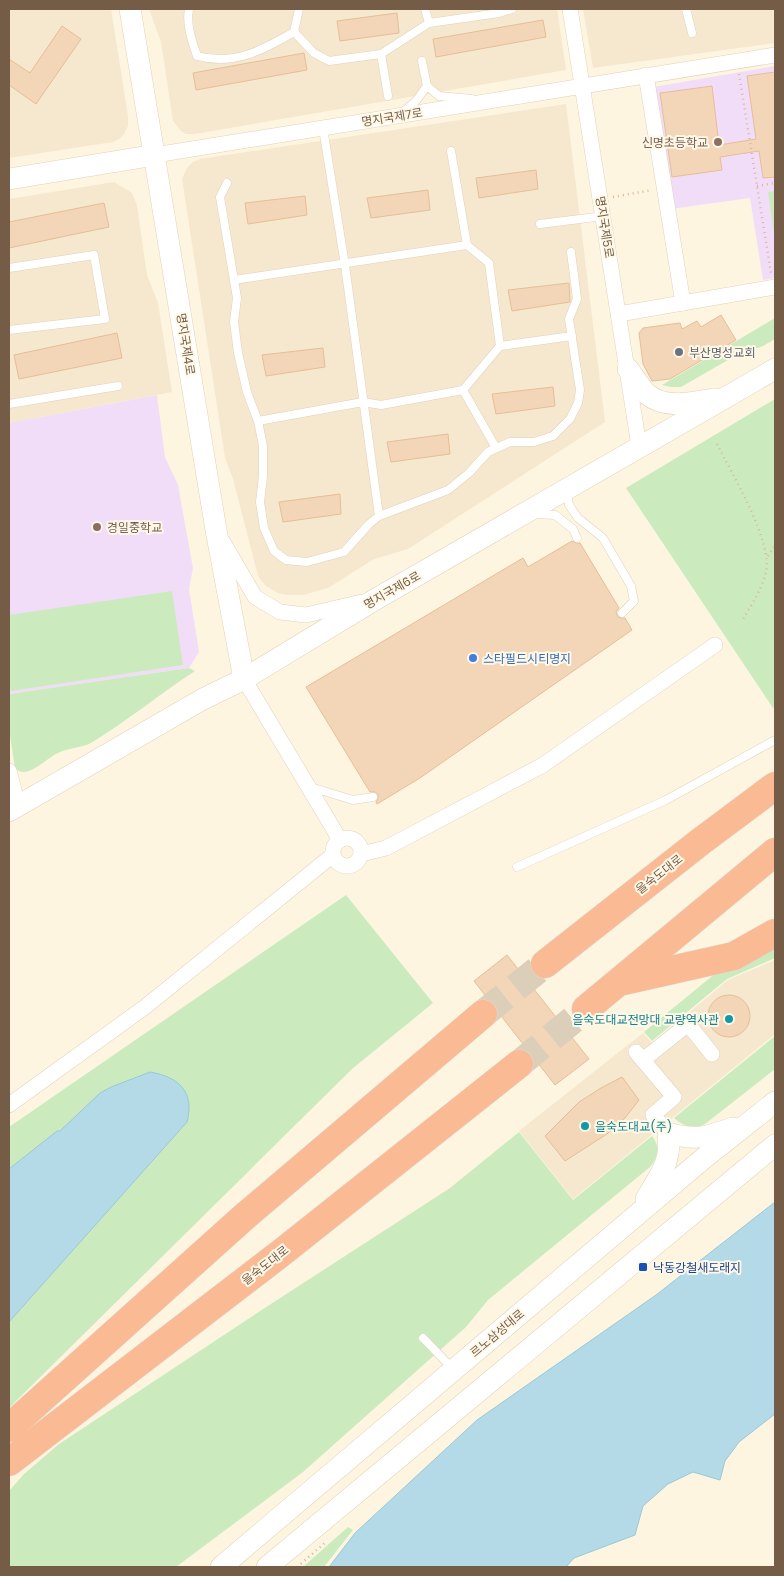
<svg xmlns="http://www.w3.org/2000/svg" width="784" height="1576" font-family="Poppins,'Noto Sans KR',sans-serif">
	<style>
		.residential { fill: #f5e8ce }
		.education { fill: #f2ddf9 }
		.green { fill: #cbebbf }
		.water { fill: #b4dae7; stroke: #9ac8d9 }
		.building { fill: #f3d6b7; stroke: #e6be97 }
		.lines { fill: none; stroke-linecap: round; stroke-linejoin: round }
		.highway-tunnel { stroke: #dbcfba; stroke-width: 28; stroke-dasharray: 28 14; stroke-linecap: butt }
		.lane-casing { stroke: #e1d2bc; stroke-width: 9 }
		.street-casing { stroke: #e1d2bc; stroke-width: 16 }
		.secondary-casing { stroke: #e3d1b7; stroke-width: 22 }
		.highway-casing { stroke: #e0dbd7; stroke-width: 29 }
		.path { stroke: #d8b99a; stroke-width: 2.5; stroke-dasharray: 1 4; stroke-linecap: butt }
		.lane { stroke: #fff; stroke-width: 8 }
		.street { stroke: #fff; stroke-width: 15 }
		.secondary { stroke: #fff; stroke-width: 21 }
		.highway { stroke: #faba94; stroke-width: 28 }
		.education-dot { fill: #8d6e63; stroke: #fff8e7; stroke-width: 2 }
		.worship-dot { fill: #6b7280; stroke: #fff8e7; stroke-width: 2 }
		.shop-dot { fill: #3f7fe0; stroke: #fff8e7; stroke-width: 2 }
		.culture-dot { fill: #0f9aa8; stroke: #fff8e7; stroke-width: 2 }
		.transit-dot { fill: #1a4fb4; stroke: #fff8e7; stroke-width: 2 }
		.labels { text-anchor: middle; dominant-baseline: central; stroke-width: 4; stroke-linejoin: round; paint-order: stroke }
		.street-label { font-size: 12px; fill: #745c47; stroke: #fff8e7 }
		.education-label { font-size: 12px; fill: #785e54; stroke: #fff8e7; text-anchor: end }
		.worship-label { font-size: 12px; fill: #5b616d; stroke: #fff8e7; text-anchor: start }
		.shop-label { font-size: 12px; fill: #366cbe; stroke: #fff8e7; text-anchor: start }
		.culture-label { font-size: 12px; fill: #0d838f; stroke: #fff8e7; text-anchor: end }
		.transit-label { font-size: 12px; fill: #164399; stroke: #fff8e7; text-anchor: start }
	</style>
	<rect width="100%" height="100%" fill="#fdf5e0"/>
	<g class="residential">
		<polygon points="9,9 111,9 128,116 128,126 124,134 119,139 113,142 9,158"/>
		<polygon points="149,9 557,9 566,70 195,134 186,134 181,131 173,121 161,42"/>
		<polygon points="583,9 775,9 775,43 593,68"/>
		<polygon points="566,104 605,422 408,549 374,559 328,588 303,595 287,595 278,593 266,586 259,578 256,568 233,479 225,458 182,179 187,168 193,162 200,159"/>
		<polygon points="114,182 132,193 137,205 147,275 158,303 172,392 9,423 9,199"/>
		<polygon points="775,960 775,1034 573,1199 519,1131 643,1033 652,1043 728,980"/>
	</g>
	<g class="education">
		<polygon points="775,66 775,278 763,280 750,198 671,209 653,87"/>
		<polygon points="157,395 165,457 178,485 193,568 189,589 199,652 189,668 9,694 9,423"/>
	</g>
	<g class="green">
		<polygon points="775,191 775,242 768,192"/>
		<polygon points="775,318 775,339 763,346 735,356 681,387 671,387 662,385"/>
		<polygon points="775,399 775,706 773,708 626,488"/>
		<polygon points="172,591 183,665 11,691 9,679 9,615"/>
		<path d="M 189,668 L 195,671 C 160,694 127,721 91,743 C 81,748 68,748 58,753 C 46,758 27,781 15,768 L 9,729 L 9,694 Z"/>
		<polygon points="346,895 433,1003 352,1069 9,1408 9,1127"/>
		<polygon points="775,938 775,958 727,979 652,1041 644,1032 717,972"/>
		<path d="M 775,1036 L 775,1069 L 705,1124 C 694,1130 683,1126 674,1118 Z"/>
		<path d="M 519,1132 L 573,1200 L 652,1136 C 661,1147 658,1157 650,1167 L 488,1300 L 466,1327 L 303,1472 L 176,1567 L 9,1567 L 9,1491 L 24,1474 L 59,1444 L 257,1313 L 450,1188 Z"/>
		<polygon points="348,1527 353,1530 324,1567 303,1567"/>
	</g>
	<g class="water">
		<path d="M 150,1072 C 179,1077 195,1092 187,1122 L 9,1322 L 9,1169 L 57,1131 L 60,1131 L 100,1093 L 111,1087 Z"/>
		<polygon points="775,1202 775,1414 739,1442 725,1461 720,1480 693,1472 668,1484 643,1506 635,1535 574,1558 566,1567 329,1567 355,1533 477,1420 656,1295"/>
	</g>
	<g class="building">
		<polygon points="397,13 399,33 340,41 337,21"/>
		<polygon points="543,20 546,37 436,57 433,39"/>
		<polygon points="62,26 81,39 36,104 9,85 9,59 30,73"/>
		<polygon points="304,53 307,70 196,90 193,73"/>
		<polygon points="775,72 775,177 763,178 759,151 720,157 722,170 672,177 660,93 712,86 719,145 756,139 747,76"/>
		<polygon points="536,170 538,189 479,198 476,178"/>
		<polygon points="428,190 430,210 371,218 367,198"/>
		<polygon points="305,196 307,215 248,224 245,203"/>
		<polygon points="104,203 109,227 9,248 9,222"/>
		<polygon points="569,283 570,302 512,311 508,290"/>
		<polygon points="721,315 736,340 670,379 652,381 643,364 639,333 643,328 680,323 682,329 697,321 701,327"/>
		<polygon points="117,333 122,358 19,379 14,355"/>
		<polygon points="323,348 325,367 266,376 262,355"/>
		<polygon points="553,387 555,406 496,414 492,394"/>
		<polygon points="448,434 450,454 391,462 387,442"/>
		<polygon points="340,494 341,514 283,522 279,502"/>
		<polygon points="572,541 576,543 580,543 619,608 616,612 618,617 621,618 625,618 632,630 420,778 377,804 376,802 378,799 378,794 375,792 370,792 306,687 523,558 528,567"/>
		<polygon points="507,955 589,1059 555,1085 498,1012 495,1004 488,999 474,981"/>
		<circle cx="729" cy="1016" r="21"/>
		<polygon points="622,1077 639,1100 625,1118 607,1134 565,1161 545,1136 579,1102 601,1088"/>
	</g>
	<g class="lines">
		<g class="highway-tunnel">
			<polyline points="483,1014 545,964"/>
			<polyline points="519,1064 586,1009"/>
		</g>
		<g class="lane-casing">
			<g id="lane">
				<path d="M 189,9 C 186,25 192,41 197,56 C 234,66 263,50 294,32 L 299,9"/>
				<polyline points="425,9 429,23 499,13 512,9"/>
				<polyline points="686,9 692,33"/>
				<polyline points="294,32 314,53 329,61 381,54 429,23"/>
				<polyline points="381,54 388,96"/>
				<polyline points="422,61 427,86 439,96 472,99"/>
				<polyline points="403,112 416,101 427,86"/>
				<polyline points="323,128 345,265 379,516"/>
				<polyline points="227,183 220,197 237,298 234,322 238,353 247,392 258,421 263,446 263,476 260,502 264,528 274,551 286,560 307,562 344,552 369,524 379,516 448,490 469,473 488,452 510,442 534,442 553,436 570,419 578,403 580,390 569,319 577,299 571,252"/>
				<polyline points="540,224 604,216"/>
				<polyline points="9,268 94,255 105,319 9,330"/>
				<polyline points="234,280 467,245"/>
				<polyline points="500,346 572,336"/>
				<polyline points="463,390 496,448"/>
				<polyline points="9,404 118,386"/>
				<polyline points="258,421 363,402 381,405 463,390 500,346 489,263 467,245 451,151"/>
				<polyline points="567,491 569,505 578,518 603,538 631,586 634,601 622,613"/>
				<polyline points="534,514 555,515 573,529 577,538"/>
				<polyline points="310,787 353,800 373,797"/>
				<polyline points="517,867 666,800 775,740"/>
				<polyline points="423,1338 453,1369"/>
			</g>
		</g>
		<g class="street-casing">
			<g id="street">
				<polyline points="570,9 639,446"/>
				<polyline points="646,75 683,303"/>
				<polyline points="155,155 775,55"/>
				<polyline points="619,314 775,287"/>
				<polyline points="223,542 255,597 280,612 306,615 362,602"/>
				<polyline points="244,679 340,840"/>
				<polyline points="9,771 18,805"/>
				<circle cx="347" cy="852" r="14"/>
				<polyline points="361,854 386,848 543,765 715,645"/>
				<polyline points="636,1052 674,1097 653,1115 668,1133"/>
				<polyline points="643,1060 688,1024 712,1054"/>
				<polyline points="9,1105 145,1007 333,855"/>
			</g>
		</g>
		<g class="secondary-casing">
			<g id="secondary">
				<polyline points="130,9 216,530 244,679"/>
				<polyline points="9,179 155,155"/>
				<path d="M 628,369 C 634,377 640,387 647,394 C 666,410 693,402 715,399"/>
				<polyline points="9,811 203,699 244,679 376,599 775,369"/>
				<path d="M 646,1199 C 660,1175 672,1162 668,1133 C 695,1141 708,1137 733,1128"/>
				<polyline points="221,1567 704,1158 775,1102"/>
				<polyline points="267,1567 775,1145"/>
			</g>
		</g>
		<g class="highway-casing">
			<g id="highway">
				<polyline points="545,964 700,842 775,786"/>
				<polyline points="623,981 734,956 775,933"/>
				<polyline points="586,1009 775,852"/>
				<polyline points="9,1428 244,1217 483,1014"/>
				<polyline points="9,1462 281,1253 519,1064"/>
			</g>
		</g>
		<g class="path">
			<polyline points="739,74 771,273"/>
			<polyline points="757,186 775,183"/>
			<polyline points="613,197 652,190"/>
			<path d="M 717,444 C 732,474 773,542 766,572 C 762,590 751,605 742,621"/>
			<polyline points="768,556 775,545"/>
			<polyline points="297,1567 326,1542"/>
		</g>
		<use href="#lane" class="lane"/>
		<use href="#street" class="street"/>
		<use href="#secondary" class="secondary"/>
		<use href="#highway" class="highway"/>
	</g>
	<g class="education-dot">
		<circle cx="718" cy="142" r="5"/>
		<circle cx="97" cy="527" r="5"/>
	</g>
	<circle class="worship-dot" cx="679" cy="352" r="5"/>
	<circle class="shop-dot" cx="473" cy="658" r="5"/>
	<g class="culture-dot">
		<circle cx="729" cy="1019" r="5"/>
		<circle cx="585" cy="1126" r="5"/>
	</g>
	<rect class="transit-dot" x="638" y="1262" width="10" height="10" rx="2.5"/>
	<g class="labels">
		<g class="street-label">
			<text transform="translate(392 117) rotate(-9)">명지국제7로</text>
			<text transform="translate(605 227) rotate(81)">명지국제5로</text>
			<text transform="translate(186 344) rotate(81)">명지국제4로</text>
			<text transform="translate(392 590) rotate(-30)">명지국제6로</text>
			<text transform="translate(659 874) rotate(-38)">을숙도대로</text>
			<text transform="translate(265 1265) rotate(-38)">을숙도대로</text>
			<text transform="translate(497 1333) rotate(-40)">르노삼성대로</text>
		</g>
		<g class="education-label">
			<text x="708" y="142">신명초등학교</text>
			<text x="107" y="527" text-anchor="start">경일중학교</text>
		</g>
		<g class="worship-label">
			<text x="689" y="352">부산명성교회</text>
		</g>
		<g class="shop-label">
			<text x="483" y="658">스타필드시티명지</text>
		</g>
		<g class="culture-label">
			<text x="719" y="1019">을숙도대교전망대 교량역사관</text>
			<text x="595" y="1126" text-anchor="start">을숙도대교(주)</text>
		</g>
		<g class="transit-label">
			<text x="653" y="1267">낙동강철새도래지</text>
		</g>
	</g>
	<rect width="784" height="1576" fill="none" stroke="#745c47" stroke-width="20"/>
</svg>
